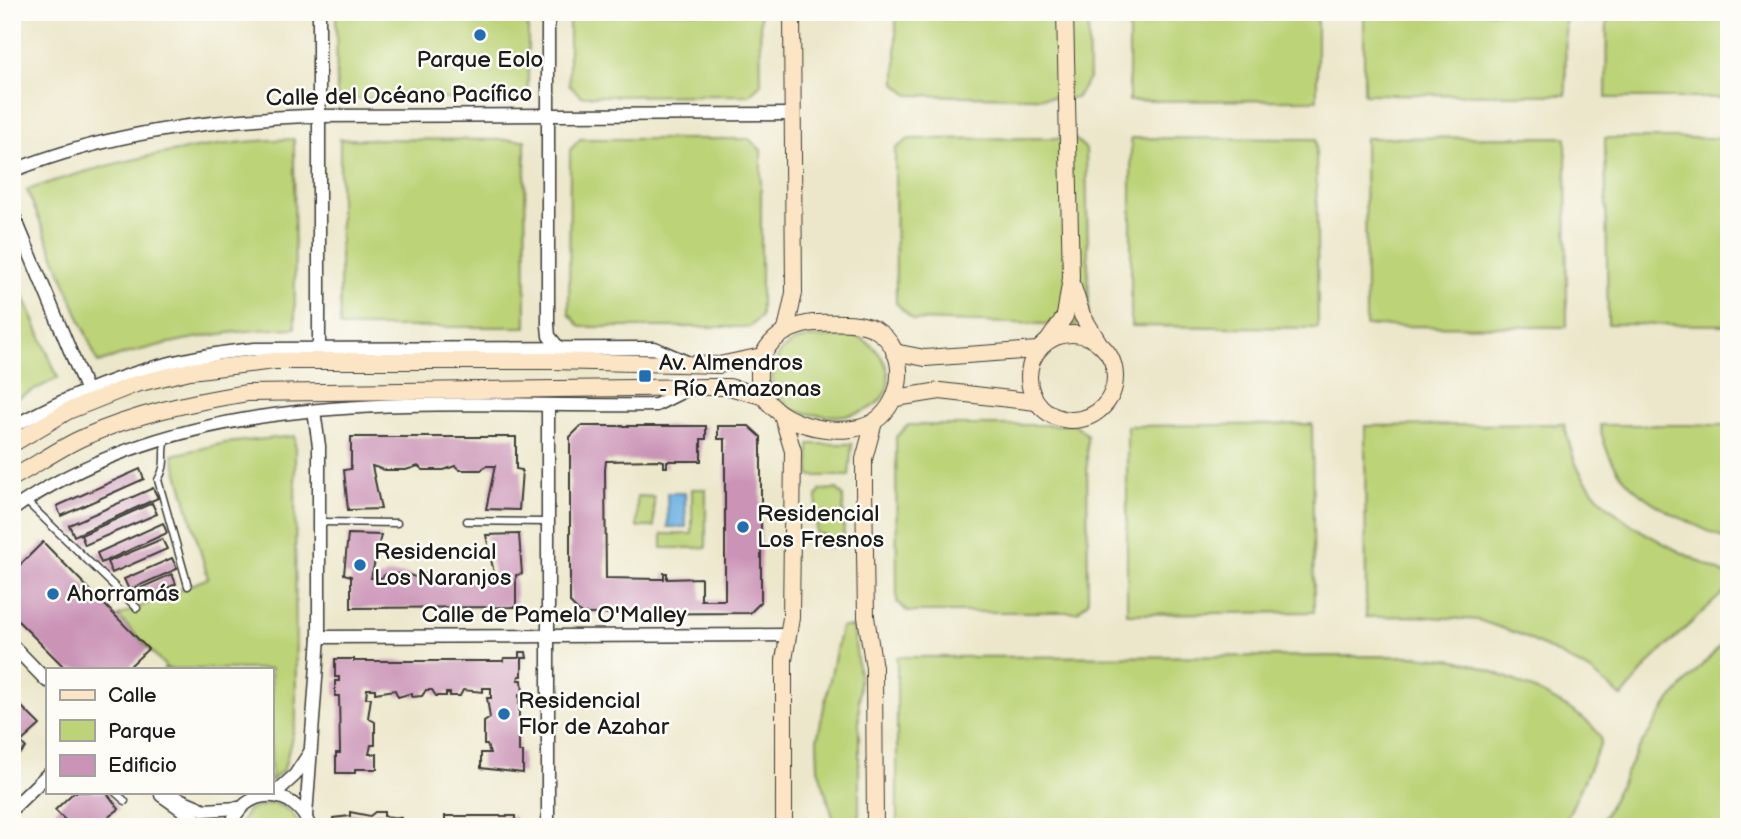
<svg xmlns="http://www.w3.org/2000/svg" width="1741" height="839" font-family="'Balsamiq Sans',sans-serif">
	<style>
		.green { fill: #bcd377; stroke: #6c784a; stroke-width: 2 }
		.water { fill: #6db3e4; stroke: #446880; stroke-width: 2 }
		.building { fill: #cb94b7 }
		.lines { fill: none; stroke-linecap: round; stroke-linejoin: round }
		.lane-casing { stroke: #3b3a36; stroke-width: 9 }
		.street-casing { stroke: #3b3a36; stroke-width: 15 }
		.secondary-casing { stroke: #3b3a36; stroke-width: 18 }
		.lane { stroke: #fff; stroke-width: 6 }
		.street { stroke: #fff; stroke-width: 12 }
		.secondary { stroke: #fce5c4; stroke-width: 16 }
		.poi-dot { fill: #1f6fb2; stroke: #fdfcf7; stroke-width: 2.5 }
		.labels { text-anchor: middle; dominant-baseline: central; stroke-width: 5; stroke-linejoin: round; paint-order: stroke }
		.poi-label { font-size: 23px; fill: #1c1c1c; stroke: #fdfcf7; text-anchor: start }
		.street-label { font-size: 23px; fill: #1c1c1c; stroke: #fdfcf7 }
	</style>
	<rect width="100%" height="100%" fill="#fdfcf7"/>
	<filter id="ink" filterUnits="userSpaceOnUse"><feTurbulence type="fractalNoise" baseFrequency=".0143" numOctaves="2"/><feDisplacementMap in="SourceGraphic" scale="14" xChannelSelector="R" yChannelSelector="G"/><feConvolveMatrix kernelMatrix="1 2 1 2 8 2 1 2 1" color-interpolation-filters="sRGB"/></filter>
	<filter id="wash" filterUnits="userSpaceOnUse"><feTurbulence type="fractalNoise" baseFrequency=".00686" numOctaves="4" result="noise"/><feDisplacementMap in="SourceGraphic" scale="28" xChannelSelector="R" yChannelSelector="G"/><feGaussianBlur stdDeviation="1.57" result="paint"/><feColorMatrix in="noise" values="0 0 0 0 0 0 0 0 0 0 0 0 0 0 0 0 0 1.4 0 .05"/><feComposite in="paint" operator="in"/></filter>
	<g filter="url(#wash)">
		<rect width="100%" height="100%" fill="#ece7ca"/>
		<g class="green">
			<polygon points="336,12 528,12 528,99 337,99"/>
			<polygon points="569,12 760,12 761,84 749,95 581,96 569,85"/>
			<polygon points="896,12 1088,12 1089,79 1076,98 909,95 896,84"/>
			<polygon points="1129,12 1317,12 1317,100 1129,101"/>
			<polygon points="1364,12 1565,12 1566,95 1364,94"/>
			<polygon points="1607,12 1729,12 1729,98 1606,98"/>
			<polygon points="1566,137 1567,327 1366,326 1365,138"/>
			<polygon points="1074,138 1086,149 1089,313 1076,325 913,320 896,303 895,149 909,139"/>
			<polygon points="1131,138 1316,139 1318,328 1131,326"/>
			<polygon points="1605,138 1729,138 1729,325 1608,324"/>
			<path d="M 294,139 L 295,328 C 226,330 163,341 98,363 L 27,190 C 114,160 201,142 294,139 Z"/>
			<polygon points="340,139 525,140 526,327 340,327"/>
			<polygon points="580,139 749,139 761,150 761,316 750,327 581,327 569,314 570,150"/>
			<polygon points="12,268 58,378 12,401"/>
			<path d="M 858,337 C 890,352 904,394 864,411 C 843,419 810,416 789,409 L 772,383 C 774,328 816,338 858,337 Z"/>
			<polygon points="1312,424 1314,612 1127,614 1127,426"/>
			<path d="M 1564,424 C 1568,438 1571,453 1577,466 C 1606,524 1675,548 1729,576 L 1726,590 L 1653,659 L 1622,697 L 1590,671 L 1549,649 L 1519,634 L 1478,620 L 1414,616 L 1366,617 L 1365,426 Z"/>
			<polygon points="908,425 1076,425 1087,435 1088,602 1077,612 908,612 897,602 896,437"/>
			<path d="M 1600,425 L 1729,425 L 1729,541 C 1672,513 1611,495 1600,425 Z"/>
			<polygon points="295,436 296,721 284,769 271,781 271,669 164,669 166,667 118,616 208,578 173,455 225,443"/>
			<polygon points="809,444 852,444 849,476 810,476"/>
			<polygon points="692,489 706,489 706,548 662,548 662,534 692,534"/>
			<polygon points="837,489 843,496 844,546 824,547 824,535 816,534 817,496 821,490"/>
			<polygon points="637,496 654,497 654,527 637,527"/>
			<polygon points="841,627 853,627 859,674 859,827 836,827 818,768 817,740"/>
			<polygon points="1729,636 1729,827 1599,827 1637,751 1671,699"/>
			<path d="M 1417,656 C 1431,658 1446,658 1460,661 C 1488,667 1602,714 1601,743 L 1563,827 L 897,827 L 897,657 Z"/>
			<path d="M 272,803 C 287,807 294,813 300,827 L 239,827 L 248,810 Z"/>
		</g>
		<polygon class="water" points="667,493 685,493 686,527 668,527"/>
		<g id="blocks">
			<g class="building">
				<polygon points="581,426 706,426 706,439 701,439 701,461 667,461 667,467 664,467 664,461 658,460 606,461 605,470 606,578 658,579 664,579 664,573 667,573 667,579 701,578 701,600 725,600 725,439 718,439 718,426 749,426 761,437 761,602 750,613 581,614 570,603 570,437"/>
				<polygon points="351,437 516,437 516,469 522,470 519,510 486,509 495,466 486,466 481,470 460,470 455,466 444,470 423,470 418,466 406,470 385,470 372,466 381,509 348,510 344,470 351,469"/>
				<polygon points="140,469 144,479 61,516 57,506"/>
				<polygon points="153,488 158,498 74,536 69,525"/>
				<polygon points="152,503 157,514 85,545 81,535"/>
				<polygon points="163,523 167,533 101,563 97,553"/>
				<polygon points="348,534 381,535 371,578 381,578 386,574 406,574 418,578 423,574 456,578 460,574 481,574 495,578 486,535 519,534 522,574 516,575 516,607 351,608 351,576 344,574"/>
				<polygon points="162,539 167,549 112,573 107,562"/>
				<polygon points="43,542 148,649 127,669 66,669 12,615 12,573"/>
				<polygon points="172,558 177,569 129,590 124,579"/>
				<polygon points="172,574 176,584 138,601 134,591"/>
				<polygon points="519,652 526,652 527,658 522,658 522,676 519,676 518,680 522,680 523,695 519,695 519,752 523,752 523,773 481,768 481,753 490,753 487,745 484,745 484,722 490,718 487,698 491,698 491,688 483,688 483,692 463,690 460,696 450,696 450,693 446,693 446,696 436,696 432,690 426,690 422,696 412,697 412,693 398,697 395,690 375,693 375,689 367,689 366,698 371,698 368,718 375,722 375,745 371,745 369,754 377,754 377,769 355,769 355,773 336,773 336,753 340,753 339,696 335,696 335,681 339,681 339,677 335,677 335,659 354,659 354,661 503,661 504,658 519,658"/>
				<polygon points="12,697 40,725 21,742 26,748 12,761"/>
				<polygon points="74,792 106,792 119,809 95,827 64,827 62,825 66,821 55,810"/>
				<polygon points="350,812 370,816 375,812 384,812 384,816 401,818 400,827 333,827 333,818 350,816"/>
				<rect x="445" y="816" width="70" height="11"/>
			</g>
		</g>
	</g>
	<g filter="url(#ink)">
		<use href="#blocks" fill-opacity="0" stroke="#3b3a36" stroke-width="2"/>
		<g class="lines">
			<g class="lane-casing">
				<g id="lane">
					<path d="M 167,437 C 160,453 169,462 158,480 L 188,586"/>
					<polyline points="27,502 137,608"/>
					<polyline points="467,521 548,522"/>
					<polyline points="319,522 397,523"/>
					<polyline points="115,792 125,801"/>
				</g>
			</g>
			<g class="street-casing">
				<g id="street">
					<polyline points="319,12 319,346"/>
					<polyline points="548,12 548,325 549,336 558,347"/>
					<path d="M 12,171 C 108,133 206,120 308,116 L 792,114"/>
					<polyline points="12,211 86,389"/>
					<path d="M 12,427 C 90,384 166,357 255,349 L 654,348 L 689,363"/>
					<path d="M 12,510 C 199,379 440,408 656,405 L 688,389"/>
					<polyline points="319,637 788,635"/>
					<polyline points="12,645 47,681"/>
					<polyline points="163,792 205,810 239,808"/>
					<polyline points="161,795 207,827"/>
					<polyline points="273,795 295,775 310,752"/>
					<polyline points="12,809 47,775"/>
					<polyline points="306,816 319,637 319,446 314,411"/>
					<path d="M 230,827 C 244,785 295,786 310,827"/>
					<polyline points="548,827 548,406"/>
				</g>
			</g>
			<g class="secondary-casing">
				<g id="secondary">
					<polyline points="1073,287 1082,315 1099,343"/>
					<path d="M 813,323 C 832,323 859,320 876,330 C 909,350 905,400 875,421 C 845,442 759,425 759,377 C 758,345 784,327 813,323 Z"/>
					<polyline points="786,330 794,293 792,12"/>
					<circle cx="1072" cy="377" r="43"/>
					<polyline points="1048,341 1065,316 1071,278 1065,12"/>
					<polyline points="894,352 925,358 1037,350"/>
					<polyline points="896,398 940,391 1036,402"/>
					<polyline points="782,415 793,451 791,618 784,660 784,827"/>
					<polyline points="874,422 864,459 864,487 866,617 874,668 875,827"/>
					<polyline points="12,444 68,411 136,384 190,371 274,361 550,361 719,365 762,356"/>
					<path d="M 12,478 C 36,465 59,448 84,437 C 136,414 191,402 247,393 L 709,387 L 729,387 L 762,396"/>
				</g>
			</g>
			<use href="#lane" class="lane"/>
			<use href="#street" class="street"/>
			<use href="#secondary" class="secondary"/>
		</g>
	</g>
	<g class="poi-dot">
		<circle cx="480" cy="35" r="7"/>
		<rect x="638" y="369" width="14" height="14" rx="3.5"/>
		<circle cx="743" cy="527" r="7"/>
		<circle cx="360" cy="565" r="7"/>
		<circle cx="53" cy="594" r="7"/>
		<circle cx="504" cy="714" r="7"/>
	</g>
	<g class="labels">
		<g class="poi-label">
			<text x="480" y="60" text-anchor="middle">Parque Eolo</text>
			<text x="659" y="363">Av. Almendros<tspan x="659" dy="26">- Río Amazonas</tspan></text>
			<text x="757" y="514">Residencial<tspan x="757" dy="26">Los Fresnos</tspan></text>
			<text x="374" y="552">Residencial<tspan x="374" dy="26">Los Naranjos</tspan></text>
			<text x="67" y="594">Ahorramás</text>
			<text x="518" y="701">Residencial<tspan x="518" dy="26">Flor de Azahar</tspan></text>
		</g>
		<g class="street-label">
			<text transform="translate(399 96) rotate(-1)">Calle del Océano Pacífico</text>
			<text x="554" y="615">Calle de Pamela O'Malley</text>
		</g>
	</g>
	<rect width="1741" height="839" fill="none" stroke="#fdfcf7" stroke-width="42"/>
	<rect x="46" y="668" width="228" height="126" fill="#fdfcf7" stroke="#a3a29f" stroke-width="2"/>
	<rect x="60" y="690" width="35" height="10" fill="#fce5c4" stroke="#a3a29f" stroke-width="2"/>
	<text x="108" y="702" font-size="21" fill="#1c1c1c">Calle</text>
	<rect x="60" y="720" width="35" height="21" fill="#bcd377" stroke="#a3a29f" stroke-width="2"/>
	<text x="108" y="738" font-size="21" fill="#1c1c1c">Parque</text>
	<rect x="60" y="755" width="35" height="21" fill="#cb94b7" stroke="#a3a29f" stroke-width="2"/>
	<text x="108" y="772" font-size="21" fill="#1c1c1c">Edificio</text>
</svg>
